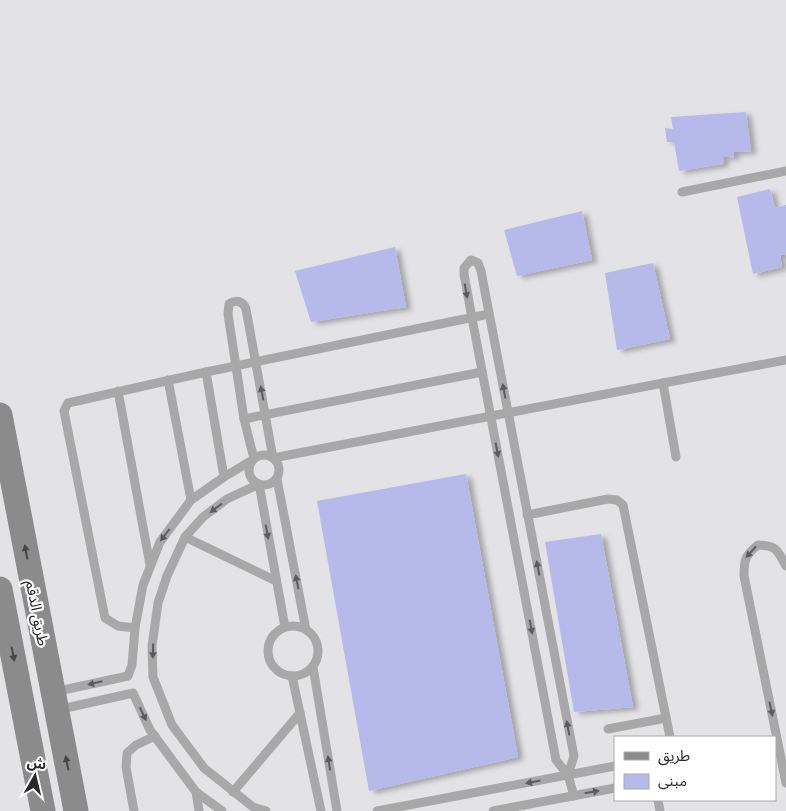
<svg xmlns="http://www.w3.org/2000/svg" width="786" height="811" font-family="'Playfair Display','Noto Sans Arabic',serif">
	<style>
		.building { fill: #b5baeb; filter: url(#shadow) }
		.lines { fill: none; stroke-linecap: round; stroke-linejoin: round }
		.lane { stroke: #a9a8a9; stroke-width: 9 }
		.secondary { stroke: #8c8b8c; stroke-width: 25 }
		.oneway { fill: #5c5b5d }
		.oneway2 { fill: #474647 }
		.labels { text-anchor: middle; dominant-baseline: central; stroke-width: 4.5; stroke-linejoin: round; paint-order: stroke }
		.street-label { font-size: 15px; fill: #29282a; stroke: #fff }
	</style>
	<defs>
		<filter id="shadow"><feDropShadow dx="5.5" dy="3" stdDeviation="2.5" flood-color="#0004"/></filter>
	</defs>
	<rect width="100%" height="100%" fill="#e3e2e5"/>
	<g class="building">
		<polygon points="746,112 751,151 734,152 734,158 724,156 723,164 679,171 674,142 667,142 665,128 673,129 671,117"/>
		<polygon points="770,189 775,208 786,205 786,254 780,255 782,267 753,274 737,197"/>
		<polygon points="582,211 592,260 517,276 504,230"/>
		<polygon points="395,247 406,307 311,322 295,271"/>
		<polygon points="653,263 670,339 617,350 605,273"/>
		<polygon points="466,474 518,757 369,791 317,501"/>
		<polygon points="601,534 633,707 574,712 545,542"/>
	</g>
	<g class="lines">
		<g class="lane">
			<polyline points="682,192 786,171"/>
			<polyline points="206,372 224,477"/>
			<polyline points="168,380 191,500"/>
			<polyline points="663,383 786,360"/>
			<polyline points="118,391 150,565"/>
			<polyline points="244,419 482,372"/>
			<circle cx="264" cy="470" r="15"/>
			<polyline points="277,479 306,630"/>
			<polyline points="527,515 608,499 617,500 623,505 670,737"/>
			<polyline points="185,537 276,581"/>
			<path d="M 786,566 C 777,550 778,546 758,545 C 745,555 744,560 744,576 L 786,783"/>
			<circle cx="293" cy="651" r="25"/>
			<polyline points="135,628 118,626 105,618 64,411 68,403 206,372 489,314"/>
			<polyline points="313,667 337,811"/>
			<polyline points="292,676 321,811"/>
			<path d="M 54,692 L 128,676 L 132,665 L 135,628 L 143,585 L 160,542 L 191,500 L 224,477 L 254,459 L 244,419 L 228,314 L 229,304 C 236,299 243,301 246,309 L 273,458 L 663,383 L 676,457"/>
			<polyline points="57,710 133,693 150,730 196,792 222,811"/>
			<polyline points="608,729 666,718"/>
			<polyline points="568,775 574,756 481,271 478,263 471,260 464,268 464,274 472,318 556,760 568,775 574,796"/>
			<polyline points="196,792 199,811"/>
			<polyline points="233,792 300,713"/>
			<polyline points="658,800 660,811"/>
			<polyline points="134,811 126,767 127,753 136,745 155,736"/>
			<polyline points="266,811 253,807 204,768 172,725 153,677 152,646 158,603 167,576 185,537 203,517 227,499 259,484 285,627"/>
			<polyline points="377,811 615,766"/>
			<polyline points="493,811 615,788"/>
		</g>
		<g class="secondary">
			<polyline points="0,415 76,811"/>
			<polyline points="0,589 43,811"/>
		</g>
	</g>
	<defs><path id="oneway-solid" d="M-6-.8H1V-3.2L6.5 0L1 3.2V.8H-6Z" transform="scale(1.25)"/></defs>
	<g class="oneway">
		<use href="#oneway-solid" transform="translate(466 291) rotate(80)"/>
		<use href="#oneway-solid" transform="translate(504 391) rotate(-101)"/>
		<use href="#oneway-solid" transform="translate(262 393) rotate(-101)"/>
		<use href="#oneway-solid" transform="translate(497 450) rotate(79)"/>
		<use href="#oneway-solid" transform="translate(216 508) rotate(143)"/>
		<use href="#oneway-solid" transform="translate(267 532) rotate(80)"/>
		<use href="#oneway-solid" transform="translate(165 535) rotate(127)"/>
		<use href="#oneway-solid" transform="translate(751 552) rotate(132)"/>
		<use href="#oneway-solid" transform="translate(538 568) rotate(-101)"/>
		<use href="#oneway-solid" transform="translate(297 582) rotate(-101)"/>
		<use href="#oneway-solid" transform="translate(531 627) rotate(79)"/>
		<use href="#oneway-solid" transform="translate(153 651) rotate(91)"/>
		<use href="#oneway-solid" transform="translate(95 683) rotate(167)"/>
		<use href="#oneway-solid" transform="translate(771 709) rotate(78)"/>
		<use href="#oneway-solid" transform="translate(143 714) rotate(65)"/>
		<use href="#oneway-solid" transform="translate(568 728) rotate(-101)"/>
		<use href="#oneway-solid" transform="translate(329 763) rotate(-99)"/>
		<use href="#oneway-solid" transform="translate(533 782) rotate(169)"/>
		<use href="#oneway-solid" transform="translate(592 792) rotate(-10)"/>
	</g>
	<g class="oneway2">
		<use href="#oneway-solid" transform="translate(26 552) rotate(-101)"/>
		<use href="#oneway-solid" transform="translate(13 654) rotate(79)"/>
		<use href="#oneway-solid" transform="translate(67 763) rotate(-101)"/>
	</g>
	<g class="labels">
		<g class="street-label">
			<text transform="translate(38 613) rotate(79)">طريق الدقم</text>
		</g>
	</g>
	<rect x="614" y="736" width="162" height="65" fill="#ffffff" stroke="#a9a9aa"/>
	<rect x="624" y="752" width="25" height="8" fill="#8c8b8c" stroke="#a9a9aa"/>
	<text x="658" y="761" font-size="15" fill="#29282a">طريق</text>
	<rect x="624" y="774" width="25" height="15" fill="#b5baeb" stroke="#a9a9aa"/>
	<text x="658" y="786" font-size="15" fill="#29282a">مبنى</text>
	<g transform="translate(35 776) rotate(8)" stroke="#ffffff" stroke-width="4" paint-order="stroke">
	<path d="M0-4L9 19L0 12L-9 19Z" fill="#29282a"/>
	<text y="-8" font-size="14" font-weight="bold" text-anchor="middle" fill="#29282a">ش</text>
	</g>
</svg>
